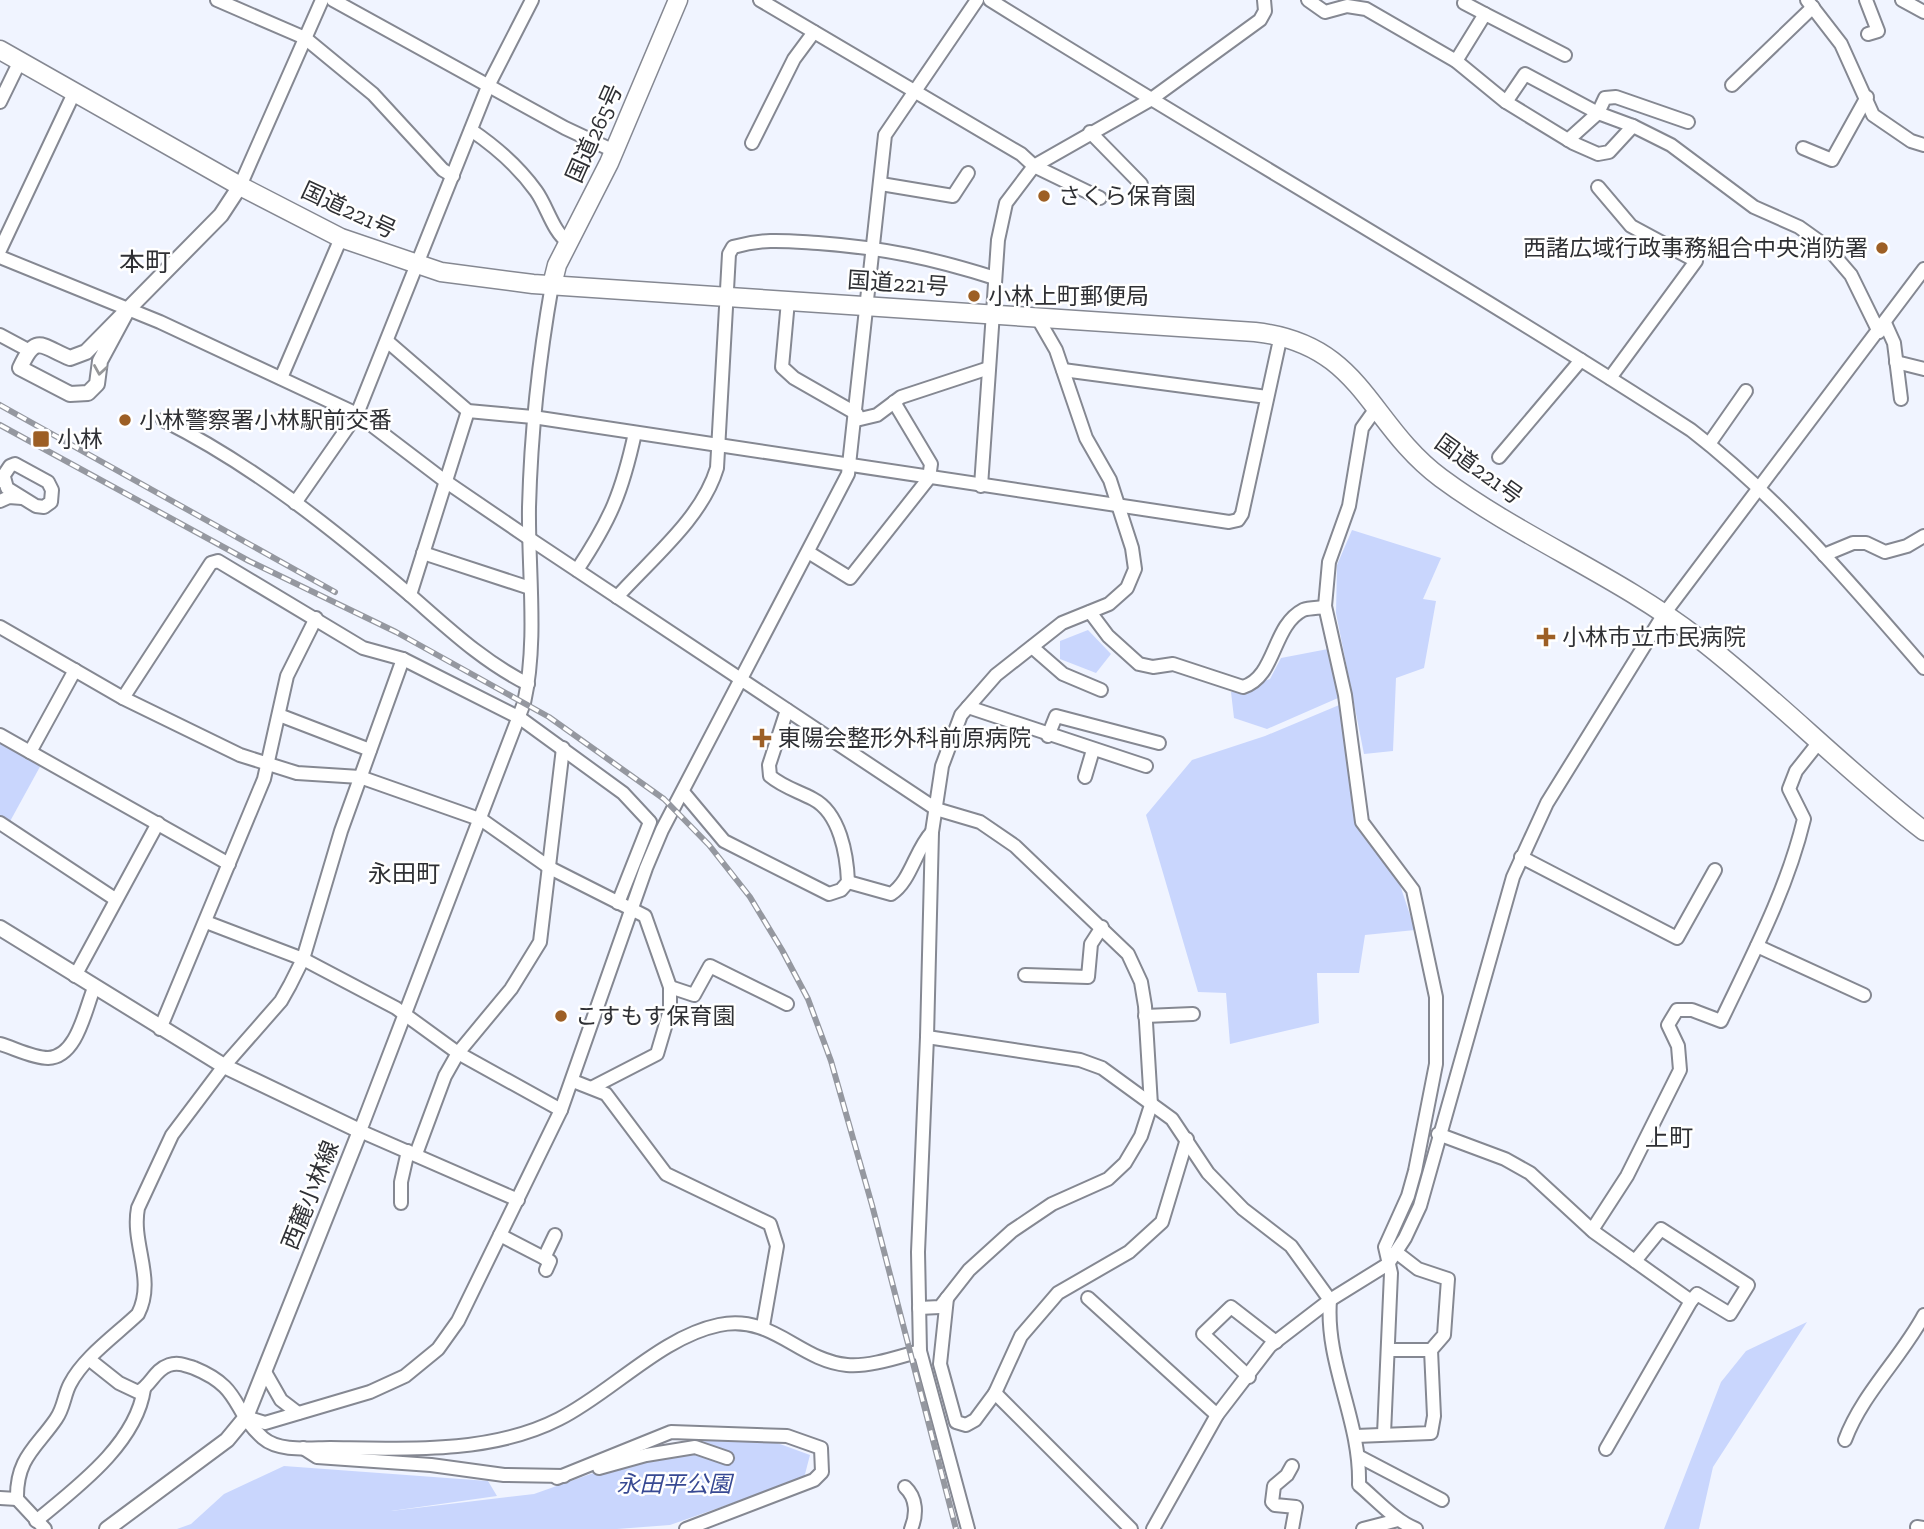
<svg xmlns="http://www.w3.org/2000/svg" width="1924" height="1529" font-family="'Zilla Slab','Noto Sans JP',serif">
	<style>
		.green { fill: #c9d6fd }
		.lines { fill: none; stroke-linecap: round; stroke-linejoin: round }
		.minor-casing { stroke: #858892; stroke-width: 16 }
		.major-casing { stroke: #858892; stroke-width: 18 }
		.highway-casing { stroke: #858892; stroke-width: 21 }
		.minor { stroke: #fff; stroke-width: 12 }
		.major { stroke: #fff; stroke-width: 14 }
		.highway { stroke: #fff; stroke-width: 18 }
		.rail-casing { stroke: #9598a0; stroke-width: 6 }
		.rail { stroke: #fff; stroke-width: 3.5; stroke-dasharray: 10; stroke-linecap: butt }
		.oneway { stroke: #97989a }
		.poi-dot { fill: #9d5f25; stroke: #fff; stroke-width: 2.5 }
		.labels { text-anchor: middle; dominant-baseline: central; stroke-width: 5; stroke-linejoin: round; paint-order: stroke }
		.street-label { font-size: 23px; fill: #2f3034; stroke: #fff }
		.poi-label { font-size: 23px; fill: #2f3034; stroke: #fff; text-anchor: start }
		.park-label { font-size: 23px; font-style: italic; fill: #374993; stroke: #fff }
		.neighbourhood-label { font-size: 24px; fill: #2f3034; stroke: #fff }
		.quarter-label { font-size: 26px; fill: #2f3034; stroke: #fff }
	</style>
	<rect width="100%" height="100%" fill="#f0f4ff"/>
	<g class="green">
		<polygon points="1352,530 1441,558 1423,599 1436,601 1424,668 1396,678 1393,751 1364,754 1336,613 1337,565"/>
		<polygon points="1088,630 1111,654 1096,673 1060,659 1060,641"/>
		<polygon points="1328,649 1338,698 1267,729 1234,718 1231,692 1270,679 1281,658"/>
		<polygon points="1344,703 1360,832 1399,882 1415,930 1365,935 1359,973 1317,973 1319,1023 1230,1044 1226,993 1198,992 1146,815 1192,760 1265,736"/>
		<polygon points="0,740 42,763 8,825 0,820"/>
		<polygon points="1807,1322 1713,1467 1699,1529 1664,1529 1721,1382 1746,1351"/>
		<polygon points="769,1440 810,1455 804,1478 670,1525 617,1529 177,1529 191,1524 224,1494 284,1466 488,1481 497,1496 391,1511 534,1494 684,1441"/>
	</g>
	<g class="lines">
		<g class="minor-casing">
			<g id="minor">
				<polyline points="217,0 305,38 373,94 443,170 453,176"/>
				<polyline points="333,0 565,128 614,151"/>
				<polyline points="760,0 1021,154 1034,166 1100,198"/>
				<path d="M 990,0 C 1222,145 1461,281 1691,430 C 1779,498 1852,585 1924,668"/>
				<polyline points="1308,0 1325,12 1347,6 1366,9 1456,61 1506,102 1573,143 1598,154 1609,152 1633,126 1671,145 1754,207 1799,227 1827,247 1851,275 1879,332"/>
				<polyline points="1807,0 1841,44 1873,115 1911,141 1924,145"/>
				<polyline points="1866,0 1878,31 1868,34"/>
				<polyline points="1902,0 1924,12"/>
				<polyline points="1464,3 1485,14"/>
				<polyline points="1456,61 1485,14 1565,55"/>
				<polyline points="1732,85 1813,7"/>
				<polyline points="0,102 20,61"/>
				<polyline points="1506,102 1525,74 1598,113 1633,126"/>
				<path d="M 471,130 C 496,147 518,166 536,191 C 547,206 553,232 568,242"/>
				<polyline points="1090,132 1141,184"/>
				<polyline points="1568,140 1598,113 1605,98 1616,97 1688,122"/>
				<polyline points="752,143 794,59 814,32"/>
				<polyline points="1803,148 1832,160 1867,97"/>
				<polyline points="881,184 953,196 968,173"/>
				<polyline points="240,186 322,0"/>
				<polyline points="1598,187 1631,226 1696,261 1610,378"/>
				<polyline points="0,250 74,93"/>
				<polyline points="0,257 160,322 357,414 445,481 530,539 936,809 980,822 1015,846 1128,954 1141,982 1145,1006 1151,1105 1141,1136 1125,1163 1108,1179 1052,1204 1012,1231 969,1270 940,1307 919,1308"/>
				<polyline points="788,301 782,367 794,378 857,414"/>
				<polyline points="1885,323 1894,343 1901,399"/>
				<polyline points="0,335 28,350"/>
				<polyline points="387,341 468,411 533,417 1229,522 1238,520 1242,514 1281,335"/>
				<polyline points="1896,362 1924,369"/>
				<polyline points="1063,370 1267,397"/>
				<polyline points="281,378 341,238"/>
				<polyline points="1377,407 1362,428 1349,506 1329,562 1325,606 1345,695 1362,822 1413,890 1436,997 1436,1064 1415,1171 1408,1196 1385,1247 1391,1273 1384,1434"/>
				<path d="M 163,420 C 253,465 333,529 410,595 C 448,628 482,661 528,684"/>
				<polyline points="856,420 877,415 901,397 989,368"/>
				<polyline points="1709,444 1746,391"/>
				<polyline points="1499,457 1581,360"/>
				<polyline points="0,481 10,466 15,464 48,482 52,490 51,502 44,507 36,506 7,488 4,477"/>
				<polyline points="981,486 998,240 1006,203 1034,166 1150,100 1260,20 1265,11 1264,0"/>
				<polyline points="0,501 9,497 22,498"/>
				<polyline points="295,503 357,414 489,84 532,0"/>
				<polyline points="808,552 850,578 929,478 931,464 894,402"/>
				<polyline points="423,553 530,588"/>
				<polyline points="1824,555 1853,543 1866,543 1885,552 1907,546 1924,536"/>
				<path d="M 577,570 C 611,519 622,492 635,433"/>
				<polyline points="410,595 468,411"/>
				<path d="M 617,597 C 652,558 702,518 717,468 L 729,254 L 733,247 C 764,238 786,241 818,243 C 884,248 932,258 995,278"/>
				<path d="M 1090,612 L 1108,636 L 1139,664 L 1153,667 L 1173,664 L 1243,687 C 1276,677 1272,626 1303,610 C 1309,608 1319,608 1325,607"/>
				<polyline points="0,627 123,698 240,755 297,773 360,777 482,820 550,868 645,916 670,987 670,1010 657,1054 593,1087"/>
				<polyline points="1032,647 1063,674 1101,690"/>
				<polyline points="123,698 211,563 218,561 363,648 403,659 520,718 623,793 650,822 618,903"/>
				<polyline points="968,707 1146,766"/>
				<polyline points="279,715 370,750"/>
				<polyline points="0,735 30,752 75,670"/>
				<polyline points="1048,736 1056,716 1159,743"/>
				<polyline points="30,752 229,864"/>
				<polyline points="1085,777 1093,750"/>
				<path d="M 683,792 L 724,841 L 829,894 L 841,890 L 848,882 C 847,855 840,813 813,799 C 798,791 783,787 770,776 L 769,765 L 787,710"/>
				<polyline points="0,823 115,899"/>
				<polyline points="1521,857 1677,938 1715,870"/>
				<path d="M 848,882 L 891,894 C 911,881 915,850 932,832"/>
				<polyline points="206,922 303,959 396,1008 458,1053 561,1110"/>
				<polyline points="1757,946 1864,995"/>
				<polyline points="1025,975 1088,977 1091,944 1102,927"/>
				<polyline points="75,976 158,823"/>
				<polyline points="670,987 694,995 710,966 787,1004"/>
				<polyline points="1145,1016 1193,1014"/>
				<polyline points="160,1029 264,779 287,676 316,618"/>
				<path d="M 927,1037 L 1080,1060 L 1102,1068 L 1172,1119 L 1208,1173 L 1243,1209 L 1291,1246 L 1330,1300 C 1325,1364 1361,1420 1359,1485 C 1377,1500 1395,1521 1416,1529"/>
				<path d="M 0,1044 C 14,1048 33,1058 48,1058 C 77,1057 85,1010 94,988"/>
				<polyline points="573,1081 606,1094 666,1174 770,1224 777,1246 763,1326"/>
				<polyline points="1438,1134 1505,1159 1530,1173 1594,1232 1691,1301 1606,1449"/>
				<polyline points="416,1154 445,1076 458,1053 511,989 540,942 563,748"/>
				<path d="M 518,1200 L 360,1131 L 524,703 C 538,640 528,571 529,507 C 531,432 539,358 552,285"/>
				<polyline points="401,1203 401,1182 408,1151"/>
				<path d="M 1592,1230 L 1627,1176 L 1680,1070 L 1678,1046 L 1668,1025 L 1677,1010 L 1692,1010 L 1721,1021 C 1752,956 1787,890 1804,819 L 1789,789 L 1796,771 L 1819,742"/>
				<polyline points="500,1235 550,1261 546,1270"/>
				<polyline points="544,1258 555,1235"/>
				<polyline points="1635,1261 1661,1229 1748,1285 1730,1314 1697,1294 1691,1301"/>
				<polyline points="947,1298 940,1364 956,1422 966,1425 975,1420 995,1393 1021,1336 1058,1293 1129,1252 1162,1222 1187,1139"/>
				<polyline points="1088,1298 1217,1415"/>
				<polyline points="1388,1350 1431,1350"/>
				<path d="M 90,1360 L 119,1383 L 138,1392 C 151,1386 154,1370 169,1365 C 178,1362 185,1365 194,1368 C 243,1388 231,1410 263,1438 C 279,1452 310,1448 330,1448 C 404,1449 491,1454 559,1419 C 611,1393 661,1337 719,1325 C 773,1314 798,1360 847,1365 C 870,1367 898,1357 920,1351"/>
				<polyline points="265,1372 281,1400 298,1413"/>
				<polyline points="1249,1377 1203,1334 1231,1307 1276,1342"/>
				<polyline points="995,1393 1131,1529"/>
				<polyline points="246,1417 265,1423 370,1392 405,1376 438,1349 458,1321 561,1110 646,868 662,830 848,474 885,135 977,0"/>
				<polyline points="1356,1436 1431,1433 1434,1416 1431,1350 1444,1335 1448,1279 1418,1269 1396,1252"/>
				<path d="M 1845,1440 C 1862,1394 1901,1358 1924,1315"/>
				<polyline points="303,1448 317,1457 431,1465 504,1475 564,1476"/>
				<polyline points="1358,1456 1442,1500"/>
				<polyline points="599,1468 646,1455 695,1447 727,1458"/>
				<polyline points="557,1478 671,1432 787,1436 821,1448 822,1472 814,1480 686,1529"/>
				<path d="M 905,1487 C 917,1498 917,1515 911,1529"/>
				<polyline points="0,1498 17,1499"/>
				<path d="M 36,1521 C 76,1488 136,1444 144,1389"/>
				<polyline points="1917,1527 1924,1528"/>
				<path d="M 45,1529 L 17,1499 C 16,1458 37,1447 56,1419 C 64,1408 64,1395 70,1384 C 84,1357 116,1335 138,1314 C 156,1279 131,1244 138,1208 L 172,1135 L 224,1066 L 281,1001 L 290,985 L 303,959 L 341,831 L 403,659"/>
				<polyline points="968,1529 920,1351 918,1252 927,1037 932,832 942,766 961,715 996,675 1062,623 1109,604 1127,588 1135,569 1132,548 1110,480 1086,438 1056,350 1037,317"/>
				<polyline points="1153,1529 1217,1415 1270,1346 1330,1300 1388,1264 1405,1238 1420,1206 1513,877 1547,803 1664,614 1924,269"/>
				<polyline points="1292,1529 1296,1507 1275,1505 1272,1502 1274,1486 1287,1475 1292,1466"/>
				<polyline points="1363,1529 1398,1520"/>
			</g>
		</g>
		<g class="major-casing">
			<g id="major">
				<path d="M 128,309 L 100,361 L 97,384 L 88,393 L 70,394 L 20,368 C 36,333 41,346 70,358 L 86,352 L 221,215 L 240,186"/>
				<polyline points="0,928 224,1066 360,1131 246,1417 227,1440 107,1529"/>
			</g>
		</g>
		<g class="highway-casing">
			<g id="highway">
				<path d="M 0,50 L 240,186 L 341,238 L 441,272 L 533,284 L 1255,332 C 1363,344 1367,423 1441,478 C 1522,538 1618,576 1698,638 C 1776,698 1845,770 1924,831"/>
				<polyline points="552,285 557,265 609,163 678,0"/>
			</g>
		</g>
		<use href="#minor" class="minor"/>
		<use href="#major" class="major"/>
		<use href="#highway" class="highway"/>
		<g class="rail-casing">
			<g id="rail">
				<polyline points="0,405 335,592"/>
				<polyline points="0,425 249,561 396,632 549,717 664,799 709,845 750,897 782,950 808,999 831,1061 872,1205 956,1529"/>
			</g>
		</g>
		<use href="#rail" class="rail"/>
	</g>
	<defs><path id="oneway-chevron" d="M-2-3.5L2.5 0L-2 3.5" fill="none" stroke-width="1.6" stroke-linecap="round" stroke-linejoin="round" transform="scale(1.75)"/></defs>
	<use class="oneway" href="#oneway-chevron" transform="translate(100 370) rotate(99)"/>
	<g class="poi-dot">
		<circle cx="1044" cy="196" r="7"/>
		<circle cx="1882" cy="248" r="7"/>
		<circle cx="974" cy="296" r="7"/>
		<circle cx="125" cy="420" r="7"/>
		<rect x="32" y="430" width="18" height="18" rx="3.5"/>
		<path d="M1542.5 626.5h7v7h7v7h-7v7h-7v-7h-7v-7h7z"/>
		<path d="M758.5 727.5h7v7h7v7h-7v7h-7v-7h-7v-7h7z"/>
		<circle cx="561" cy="1016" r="7"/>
	</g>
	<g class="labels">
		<g class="street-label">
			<text transform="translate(594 133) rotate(-66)">国道265号</text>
			<text transform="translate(349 210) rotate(25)">国道221号</text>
			<text transform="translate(898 283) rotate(4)">国道221号</text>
			<text transform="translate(1479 469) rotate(36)">国道221号</text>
			<text transform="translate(310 1195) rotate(-68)">西麓小林線</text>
		</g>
		<g class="poi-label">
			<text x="1058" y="196">さくら保育園</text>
			<text x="1868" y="248" text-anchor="end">西諸広域行政事務組合中央消防署</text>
			<text x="988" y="296">小林上町郵便局</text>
			<text x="139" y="420">小林警察署小林駅前交番</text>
			<text x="57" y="439">小林</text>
			<text x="1562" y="637">小林市立市民病院</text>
			<text x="778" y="738">東陽会整形外科前原病院</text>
			<text x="575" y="1016">こすもす保育園</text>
		</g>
		<g class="park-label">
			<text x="674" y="1484">永田平公園</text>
		</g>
		<g class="neighbourhood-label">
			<text x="404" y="873">永田町</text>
			<text x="1669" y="1137">上町</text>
		</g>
		<g class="quarter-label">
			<text x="145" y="262">本町</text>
		</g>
	</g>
</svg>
